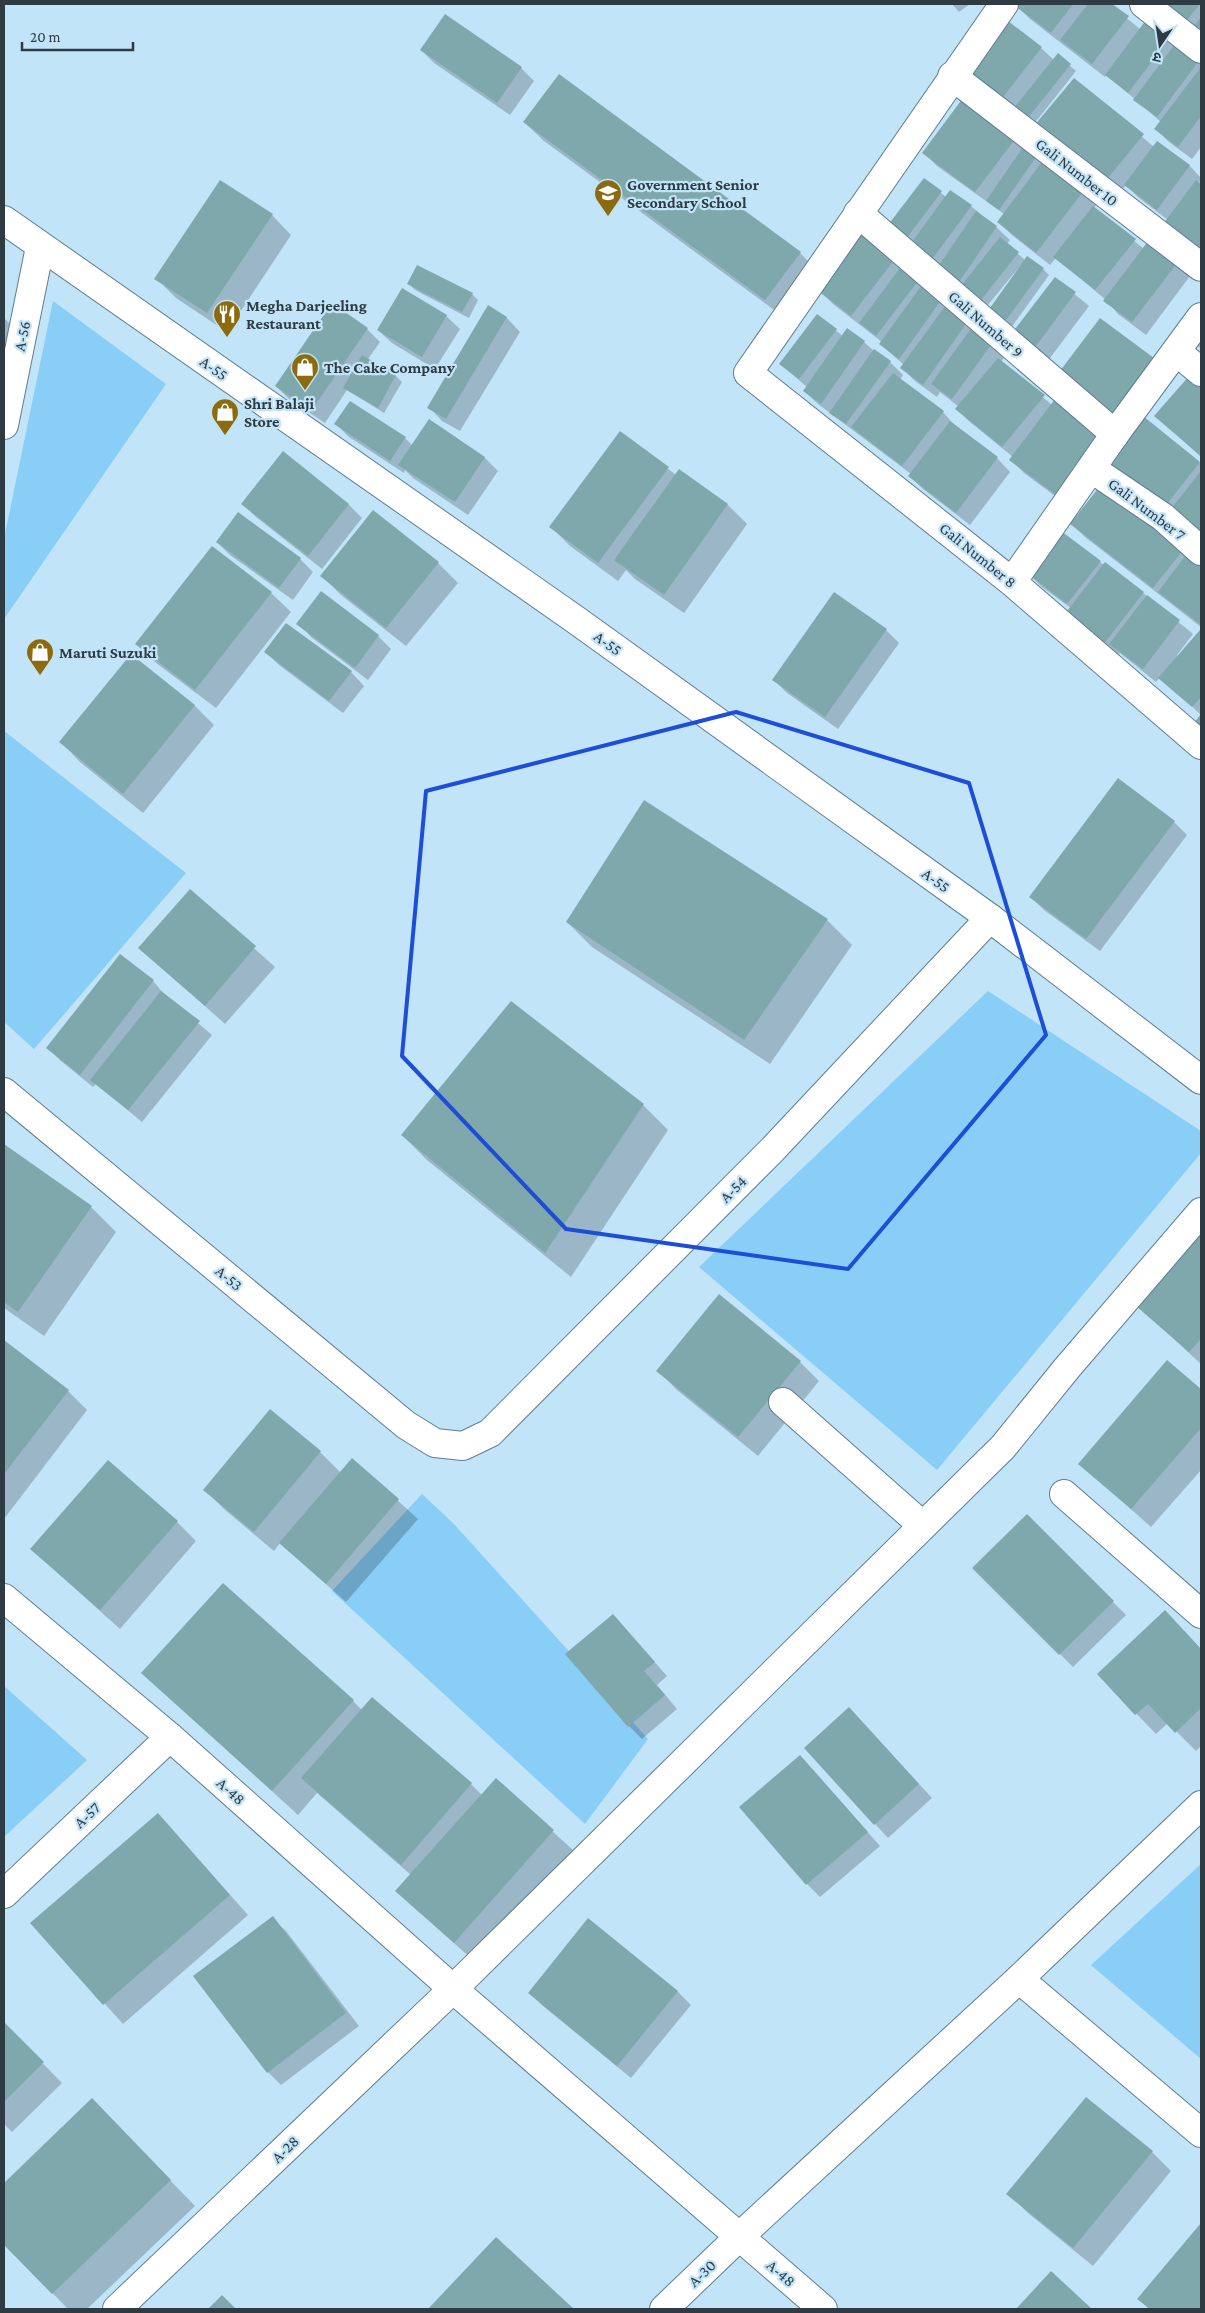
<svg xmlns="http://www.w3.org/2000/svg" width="1205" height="2313" font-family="'Crimson Pro','Noto Sans Devanagari',serif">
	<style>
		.green { fill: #88cef7 }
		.shadow { fill: #0003 }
		.building { fill: #7fa8ad }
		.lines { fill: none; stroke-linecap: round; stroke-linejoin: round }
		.minor-casing { stroke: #5f7e90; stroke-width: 30 }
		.minor { stroke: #fff; stroke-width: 28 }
		.marked { fill: none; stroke: #1d4ed8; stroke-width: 4; stroke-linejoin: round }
		.labels { text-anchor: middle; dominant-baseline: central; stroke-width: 4.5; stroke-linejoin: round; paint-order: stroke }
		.street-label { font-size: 16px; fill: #2e3b43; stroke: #c2e4f8 }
		.poi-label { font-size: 16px; font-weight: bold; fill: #2e3b43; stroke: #c2e4f8; text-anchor: start }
	</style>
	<rect width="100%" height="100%" fill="#c2e4f8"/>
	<g class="green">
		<polygon points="53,301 166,384 4,619 4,539"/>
		<polygon points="4,731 186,873 34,1049 4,1022"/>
		<polygon points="988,991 1201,1131 1201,1153 937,1470 699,1267"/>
		<polygon points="422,1494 454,1524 648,1739 585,1824 332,1591"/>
		<polygon points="4,1686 87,1760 4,1837"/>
		<polygon points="1201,1864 1201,2059 1091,1965"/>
	</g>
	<g class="shadow">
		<polygon points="952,4 970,4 959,12"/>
		<polygon points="1019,4 1110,4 1141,30 1179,41 1201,56 1201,147 1192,159 1169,142 1156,129 1161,122 1107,75 1105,77 1030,19 1017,6"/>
		<polygon points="1163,4 1201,4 1201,38"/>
		<polygon points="1041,48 1054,60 1058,55 1076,71 1034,124 982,88"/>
		<polygon points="421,50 521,68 534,81 510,115 434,63"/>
		<polygon points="1074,79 1154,147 1158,142 1190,166 1201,178 1199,184 1201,186 1201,259 1168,220 1139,198 1126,185 1117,196 1048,140"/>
		<polygon points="963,100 1098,202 1094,208 1144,249 1177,263 1190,276 1146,335 1118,314 1106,300 1056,258 1050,265 1012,235 999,222 1004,214 937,166 924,153"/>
		<polygon points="524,122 800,253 819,272 785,318 544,141"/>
		<polygon points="924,179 946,197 951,191 971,206 996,227 1010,240 1007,244 1025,260 987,306 896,231"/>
		<polygon points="272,215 291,235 227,332 176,298 156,278"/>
		<polygon points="862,236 1008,352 1001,362 1052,405 1143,418 1200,463 1201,543 1108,464 1074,510 1024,473 1011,460 1013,457 970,422 957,409 959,407 940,392 937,397 915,381 902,368 904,365 880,344 882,342 833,304 820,291"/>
		<polygon points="1043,269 1049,275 1008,332 993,321"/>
		<polygon points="1055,278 1089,306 1047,362 1026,346"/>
		<polygon points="409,284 472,294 478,300 469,318 415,290"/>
		<polygon points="403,290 446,316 460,329 435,369 392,343 378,330"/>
		<polygon points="489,307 507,318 520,332 460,431 442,421 429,407"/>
		<polygon points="817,316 843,336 864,342 874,351 890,362 903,375 900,380 943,412 955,426 997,458 1010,472 970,525 923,489 910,476 911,474 818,404 804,391 807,387 780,364"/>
		<polygon points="4,318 22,336 4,396"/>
		<polygon points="367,329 380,342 368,359 396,376 402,382 384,413 347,390 325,423 289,399 276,386"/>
		<polygon points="1201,330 1201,349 1193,341"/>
		<polygon points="1190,376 1201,386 1201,457 1156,416"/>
		<polygon points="336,424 405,438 413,446 485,458 498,471 468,515 413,478 405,470 404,473 349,437"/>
		<polygon points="621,433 676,475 679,471 728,505 747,524 684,613 635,579 626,570 618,581 570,546 551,527"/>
		<polygon points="1104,482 1201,562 1201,627 1085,537 1072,524"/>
		<polygon points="243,504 348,504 362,518 322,569 256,517"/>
		<polygon points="373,512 438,563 458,583 406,646 341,595 322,576"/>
		<polygon points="217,542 300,559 313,572 293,600 230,555"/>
		<polygon points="1100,562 1143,593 1193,634 1177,655 1178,657 1201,633 1201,715 1160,677 1156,682 1120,653 1116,657 1071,608 1042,587 1029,574"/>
		<polygon points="271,593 291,612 216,708 156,663 137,644"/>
		<polygon points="298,623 378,636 391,649 368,680 311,637"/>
		<polygon points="287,624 351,672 364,686 343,713 279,665 266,652"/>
		<polygon points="886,630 899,643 838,729 787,693 774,680"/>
		<polygon points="132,655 195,706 214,725 143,813 80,762 61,742"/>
		<polygon points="645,802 827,920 852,945 770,1064 592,947 567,922"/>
		<polygon points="1174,822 1187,835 1100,951 1044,910 1031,897"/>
		<polygon points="190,891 275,967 225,1024 140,948"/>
		<polygon points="153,981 165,995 212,1035 142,1122 96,1084 93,1087 61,1061 48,1048"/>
		<polygon points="643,1105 668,1130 571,1277 427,1160 402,1135"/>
		<polygon points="4,1146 91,1207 116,1232 44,1336 4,1308"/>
		<polygon points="1201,1234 1201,1364 1138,1306"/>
		<polygon points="4,1342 68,1391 87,1410 4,1519"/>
		<polygon points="800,1362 819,1381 758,1456 677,1390 658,1370"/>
		<polygon points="1168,1362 1201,1391 1201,1470 1151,1527 1080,1464"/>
		<polygon points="320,1452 341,1473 353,1460 418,1519 346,1602 280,1543 274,1551 224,1509 205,1490"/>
		<polygon points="1027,1516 1126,1615 1073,1667 974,1568"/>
		<polygon points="177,1522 196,1541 120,1629 31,1549"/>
		<polygon points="613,1615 667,1676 657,1685 677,1709 642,1739 629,1726"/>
		<polygon points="1184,1631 1201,1649 1201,1746 1196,1751 1168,1723 1156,1734 1098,1674"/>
		<polygon points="143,1673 353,1701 362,1710 471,1784 482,1795 496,1780 573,1850 474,1961 396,1891 411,1875 317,1793 298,1815"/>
		<polygon points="862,1722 932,1798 888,1838 805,1748"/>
		<polygon points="813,1770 880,1846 820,1897 807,1884"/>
		<polygon points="158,1814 248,1915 123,2024 32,1923"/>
		<polygon points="272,1918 286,1931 359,2026 281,2085 268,2072 195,1977"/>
		<polygon points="589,1920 678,1992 691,2005 631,2078 543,2006 530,1993"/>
		<polygon points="4,2024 62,2083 12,2132 4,2124"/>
		<polygon points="92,2100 195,2206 87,2309 68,2309 4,2243 4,2184"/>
		<polygon points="1152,2152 1171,2171 1093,2266 1028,2213 1008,2193"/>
		<polygon points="1201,2225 1201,2309 1149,2309 1139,2299"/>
		<polygon points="496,2238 572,2309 430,2309"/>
		<polygon points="1051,2273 1090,2309 1017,2309"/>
	</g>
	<g class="building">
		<polygon points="1017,4 1073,4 1051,33 1015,6"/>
		<polygon points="1088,4 1112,4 1129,16 1092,64 1060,40"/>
		<polygon points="1166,4 1200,4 1187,20"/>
		<polygon points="445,14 522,67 497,103 420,50"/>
		<polygon points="1201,17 1201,38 1191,30"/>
		<polygon points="1146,20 1170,38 1128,93 1105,75"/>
		<polygon points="1008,21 1042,47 1001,100 967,75"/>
		<polygon points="1179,39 1201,58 1157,117 1133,100"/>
		<polygon points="1058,53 1071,64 1027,119 1014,108"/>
		<polygon points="1201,67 1201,116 1178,147 1154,129"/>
		<polygon points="559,74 801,252 765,300 523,122"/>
		<polygon points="1074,78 1144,134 1103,184 1033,127"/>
		<polygon points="963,98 1016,138 975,192 922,153"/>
		<polygon points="1157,141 1190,165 1157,210 1124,185"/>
		<polygon points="1025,144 1039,153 999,210 986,201"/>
		<polygon points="1045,158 1086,188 1036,253 997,222"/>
		<polygon points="924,178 942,191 906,239 888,225"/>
		<polygon points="220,180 273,214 207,313 154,279"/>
		<polygon points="1196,180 1201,184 1201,256 1161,227"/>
		<polygon points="950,190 972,205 931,261 909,246"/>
		<polygon points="1093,206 1136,239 1095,290 1053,257"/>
		<polygon points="976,211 997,226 957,285 935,271"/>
		<polygon points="862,234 895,259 851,316 818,291"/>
		<polygon points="1000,237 1019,252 981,300 961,286"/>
		<polygon points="1149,240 1178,262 1132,322 1103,301"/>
		<polygon points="1027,256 1044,268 1001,327 985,315"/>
		<polygon points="903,264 921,277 876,336 859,323"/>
		<polygon points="417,265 473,293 462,312 407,284"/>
		<polygon points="1055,277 1076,292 1033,350 1012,333"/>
		<polygon points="922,285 942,299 899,359 879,344"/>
		<polygon points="402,288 447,315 422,357 377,330"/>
		<polygon points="332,303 368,328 311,411 275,386"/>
		<polygon points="488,305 507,317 446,419 427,408"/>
		<polygon points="946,305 968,321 923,385 900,368"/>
		<polygon points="817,314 837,329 799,379 779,364"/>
		<polygon points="1100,318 1158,361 1111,423 1054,379"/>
		<polygon points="975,323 996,338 952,399 931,384"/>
		<polygon points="847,328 865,341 821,404 803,391"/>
		<polygon points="874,349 891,361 846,424 829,413"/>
		<polygon points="362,355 396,375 378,408 343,388"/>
		<polygon points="998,358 1045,395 1002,447 955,409"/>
		<polygon points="893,373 944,411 902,466 851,427"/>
		<polygon points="1190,375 1201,384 1201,456 1154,416"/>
		<polygon points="1058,395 1109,433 1060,498 1009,460"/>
		<polygon points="350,401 406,437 390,461 334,424"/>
		<polygon points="1143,416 1200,462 1163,509 1105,463"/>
		<polygon points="429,419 485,457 455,502 398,465"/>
		<polygon points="950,421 998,457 956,513 908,476"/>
		<polygon points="620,431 669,467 598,563 549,527"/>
		<polygon points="283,451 349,504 308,556 241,504"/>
		<polygon points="679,469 728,504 664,595 614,560"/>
		<polygon points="1201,471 1201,541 1167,514"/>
		<polygon points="1104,481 1187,545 1153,588 1070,524"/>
		<polygon points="373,510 439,562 386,628 320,576"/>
		<polygon points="238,512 301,558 279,588 216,542"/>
		<polygon points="1061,531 1101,561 1067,604 1028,574"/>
		<polygon points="212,546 272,592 195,690 135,644"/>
		<polygon points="1189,551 1201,560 1201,625 1158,592"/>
		<polygon points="1105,562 1144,592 1103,645 1064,615"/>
		<polygon points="321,591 379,635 355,668 296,624"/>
		<polygon points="834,592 887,629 825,717 772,680"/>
		<polygon points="1147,595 1180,620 1143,669 1109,644"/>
		<polygon points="286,623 352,671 329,701 264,652"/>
		<polygon points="1200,630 1201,697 1192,707 1158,678"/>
		<polygon points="131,654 195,705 123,794 59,742"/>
		<polygon points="1201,714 1201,728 1194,723"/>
		<polygon points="1118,778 1175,821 1086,939 1029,897"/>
		<polygon points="644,800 828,919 744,1040 566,922"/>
		<polygon points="190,889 256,946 205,1006 138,948"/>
		<polygon points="120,954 154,980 80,1075 46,1048"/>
		<polygon points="161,991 200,1021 128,1110 90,1080"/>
		<polygon points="511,1001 644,1104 545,1253 401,1135"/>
		<polygon points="4,1144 92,1206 18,1312 4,1302"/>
		<polygon points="1201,1232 1201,1339 1189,1352 1136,1306"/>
		<polygon points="719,1294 801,1361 738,1437 656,1371"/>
		<polygon points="4,1340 69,1390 4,1474"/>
		<polygon points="1167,1360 1201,1389 1201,1428 1131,1509 1078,1464"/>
		<polygon points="270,1409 321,1451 254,1532 203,1490"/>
		<polygon points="352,1458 399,1499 326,1584 279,1543"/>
		<polygon points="108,1460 178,1521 100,1610 30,1549"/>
		<polygon points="1027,1514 1114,1601 1059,1655 972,1568"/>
		<polygon points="223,1583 354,1700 272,1791 141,1673"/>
		<polygon points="1165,1610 1201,1649 1201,1708 1175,1733 1148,1704 1135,1715 1097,1674"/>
		<polygon points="613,1614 655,1662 644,1671 665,1695 628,1727 565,1654"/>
		<polygon points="372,1697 472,1783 401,1865 301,1778"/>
		<polygon points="849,1707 919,1784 874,1825 804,1748"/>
		<polygon points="800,1755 868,1832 806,1885 739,1807"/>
		<polygon points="496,1778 554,1830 454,1943 395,1891"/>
		<polygon points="158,1813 230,1895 103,2005 30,1923"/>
		<polygon points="273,1916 346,2013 267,2073 193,1976"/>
		<polygon points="588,1918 678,1991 617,2066 528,1993"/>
		<polygon points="4,2022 44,2062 4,2102"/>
		<polygon points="1086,2097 1153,2151 1073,2248 1006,2194"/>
		<polygon points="92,2098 171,2180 52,2294 4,2245 4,2183"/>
		<polygon points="1201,2223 1201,2309 1150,2309 1137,2299"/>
		<polygon points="496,2237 574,2309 428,2309"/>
		<polygon points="1051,2271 1092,2309 1016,2309"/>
		<polygon points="222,2295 236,2309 208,2309"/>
	</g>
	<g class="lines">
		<g class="minor-casing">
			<g id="minor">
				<polyline points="1004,4 748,373 1012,582 1201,745"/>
				<polyline points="1144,4 1201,49"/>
				<polyline points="952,76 1201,267"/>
				<polyline points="858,213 1115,434"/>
				<polyline points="4,220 576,620 990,918 1201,1080"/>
				<polyline points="1177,352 1201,372"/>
				<polyline points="4,425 40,247"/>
				<polyline points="1092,469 1163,517 1201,551"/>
				<polyline points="1012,582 1115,434 1201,317"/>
				<polyline points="4,1092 406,1425 435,1443 463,1446 490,1433 773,1149 990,918"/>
				<polyline points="783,1402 922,1525"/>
				<polyline points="1064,1494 1201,1614"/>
				<polyline points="4,1598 170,1737 453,1989 823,2309"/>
				<polyline points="4,1894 170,1737"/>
				<polyline points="1019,1979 1201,2133"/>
				<polyline points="117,2309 453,1989 1003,1447 1067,1368 1201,1212"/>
				<polyline points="664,2309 740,2236 1019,1979 1201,1805"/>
			</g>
		</g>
		<use href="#minor" class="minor"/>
	</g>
	<path class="marked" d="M 736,712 L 969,783 L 1046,1035 L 848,1269 L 566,1229 L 402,1056 L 426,791 Z"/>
	<defs>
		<g id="school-pin" transform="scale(1.4375)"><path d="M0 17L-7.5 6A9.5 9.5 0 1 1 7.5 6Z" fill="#8b6b0c" stroke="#c2e4f8"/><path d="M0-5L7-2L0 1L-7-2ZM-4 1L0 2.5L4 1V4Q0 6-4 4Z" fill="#fff"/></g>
		<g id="restaurant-pin" transform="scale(1.4375)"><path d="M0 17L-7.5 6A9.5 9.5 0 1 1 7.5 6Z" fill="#8b6b0c" stroke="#c2e4f8"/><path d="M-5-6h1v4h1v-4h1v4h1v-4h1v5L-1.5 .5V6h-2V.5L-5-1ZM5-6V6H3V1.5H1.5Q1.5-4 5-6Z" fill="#fff"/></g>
		<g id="shop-pin" transform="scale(1.4375)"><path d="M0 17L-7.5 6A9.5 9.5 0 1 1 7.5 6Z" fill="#8b6b0c" stroke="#c2e4f8"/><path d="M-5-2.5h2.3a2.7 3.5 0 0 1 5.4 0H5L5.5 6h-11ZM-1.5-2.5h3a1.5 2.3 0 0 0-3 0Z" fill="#fff"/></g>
	</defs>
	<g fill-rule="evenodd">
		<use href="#school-pin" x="608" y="193"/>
		<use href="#restaurant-pin" x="227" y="314"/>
		<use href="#shop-pin" x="305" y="367"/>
		<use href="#shop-pin" x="225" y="412"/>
		<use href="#shop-pin" x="40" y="652"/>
	</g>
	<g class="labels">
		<g class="street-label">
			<text transform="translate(1077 172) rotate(38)">Gali Number 10</text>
			<text transform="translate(986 324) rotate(41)">Gali Number 9</text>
			<text transform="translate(22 336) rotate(-78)">A-56</text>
			<text transform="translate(214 368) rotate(35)">A-55</text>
			<text transform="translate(1147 509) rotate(37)">Gali Number 7</text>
			<text transform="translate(978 555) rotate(39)">Gali Number 8</text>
			<text transform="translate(608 643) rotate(36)">A-55</text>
			<text transform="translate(936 880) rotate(36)">A-55</text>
			<text transform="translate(733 1189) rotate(-45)">A-54</text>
			<text transform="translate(229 1278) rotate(40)">A-53</text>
			<text transform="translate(231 1791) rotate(42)">A-48</text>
			<text transform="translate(87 1815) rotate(-43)">A-57</text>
			<text transform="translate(285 2149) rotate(-44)">A-28</text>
			<text transform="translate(702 2273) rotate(-44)">A-30</text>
			<text transform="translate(781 2273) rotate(41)">A-48</text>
		</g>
		<g class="poi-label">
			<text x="627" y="184">Government Senior<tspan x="627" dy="18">Secondary School</tspan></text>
			<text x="246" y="305">Megha Darjeeling<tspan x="246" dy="18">Restaurant</tspan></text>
			<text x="324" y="367">The Cake Company</text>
			<text x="244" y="403">Shri Balaji<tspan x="244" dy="18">Store</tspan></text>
			<text x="59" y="652">Maruti Suzuki</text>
		</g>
	</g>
	<rect width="1205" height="2313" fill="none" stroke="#2e3b43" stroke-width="10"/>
	<g transform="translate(1160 45) rotate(193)" stroke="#c2e4f8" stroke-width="4" paint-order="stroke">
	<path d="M0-4L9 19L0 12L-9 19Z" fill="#2e3b43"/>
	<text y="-8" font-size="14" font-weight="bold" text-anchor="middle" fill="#2e3b43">उ</text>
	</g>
	<path d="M22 42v8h111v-8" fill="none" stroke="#2e3b43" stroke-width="2.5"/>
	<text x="30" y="42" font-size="15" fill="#2e3b43" stroke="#c2e4f8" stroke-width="4" paint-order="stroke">20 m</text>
</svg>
